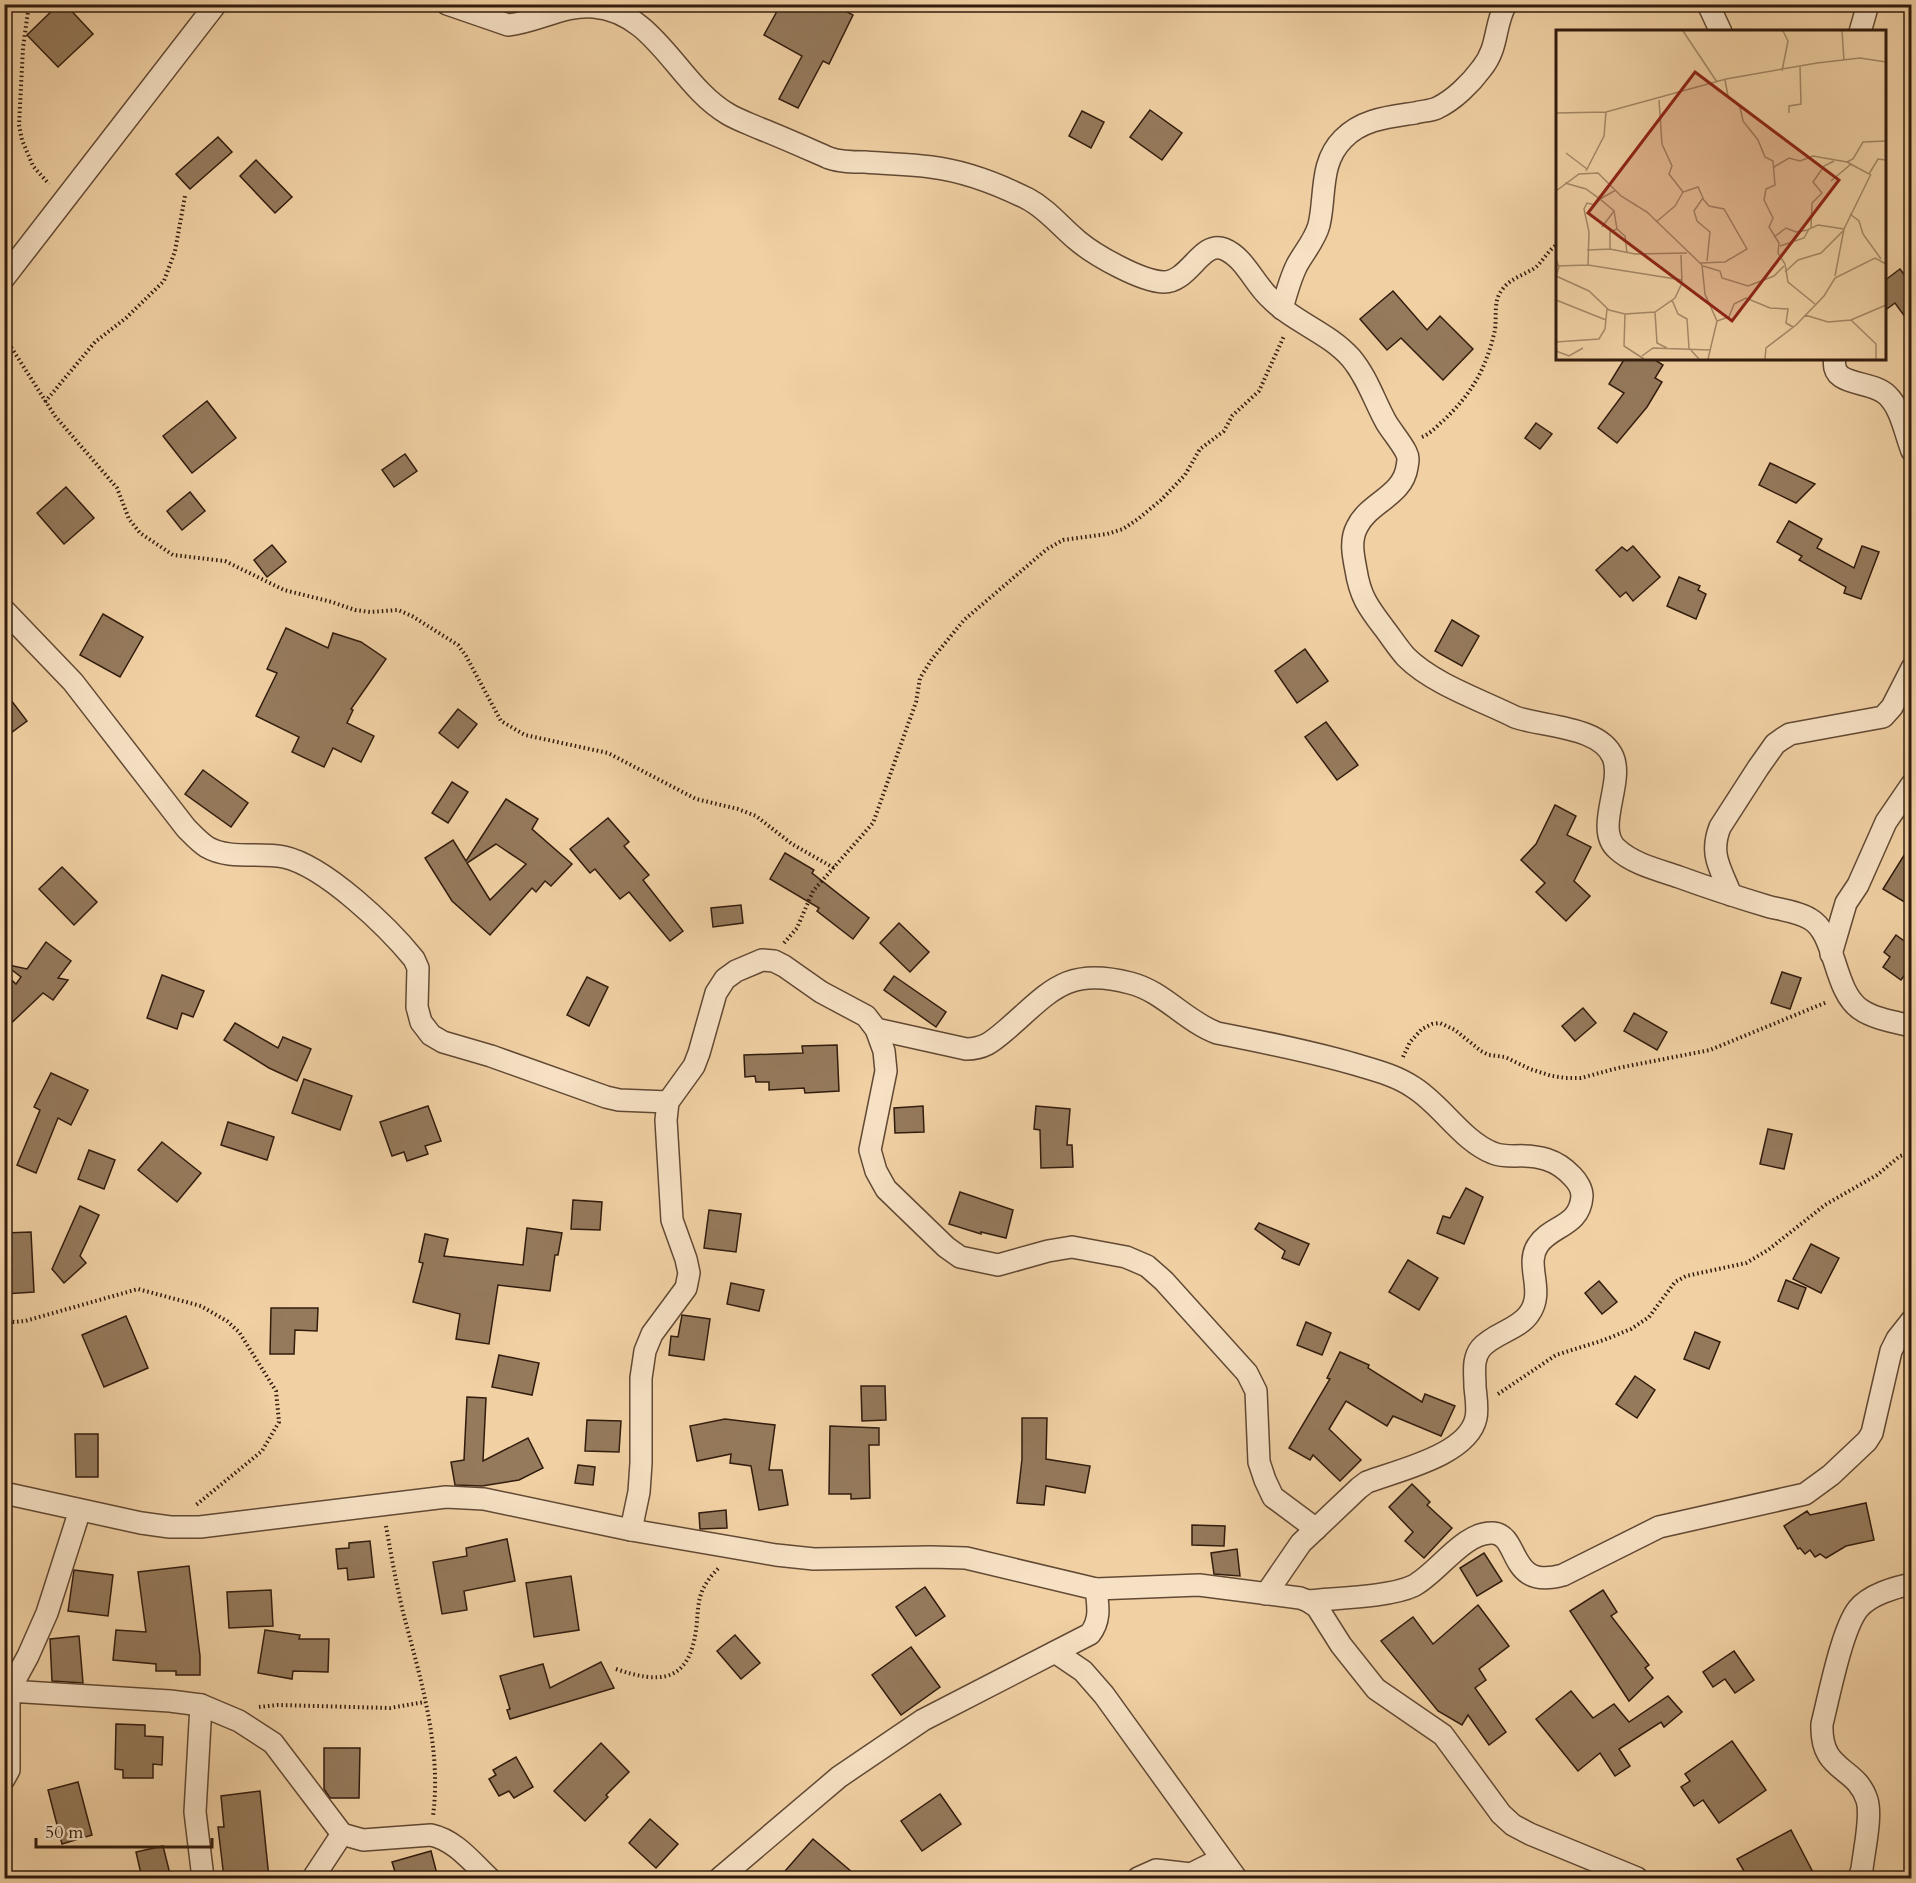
<svg xmlns="http://www.w3.org/2000/svg" width="1916" height="1883" font-family="Cardo,serif">
	<style>
		.building { fill: #957a5c; stroke: #321c0e; stroke-width: 1.5; fill-rule: evenodd }
		.lines { fill: none; stroke-linecap: round; stroke-linejoin: round }
		.street-casing { stroke: #624934; stroke-width: 24 }
		.path { stroke: #321c0e; stroke-width: 4; stroke-dasharray: 1.5 3; stroke-linecap: butt }
		.street { stroke: #f6e1c4; stroke-width: 21 }
		.inset-road { fill: none; stroke: #a58968; stroke-width: 1.5 }
		.view { fill: #8f2418; fill-opacity: 0.15; stroke: #8f2418; stroke-width: 3 }
		.inset-edge { fill: none; stroke: #321c0e; stroke-width: 3 }
	</style>
	<rect width="100%" height="100%" fill="#f1d1a4"/>
	<filter id="stains"><feTurbulence type="fractalNoise" baseFrequency=".00333" numOctaves="4"/><feColorMatrix values="0 0 0 0 .2 0 0 0 0 .09 0 0 0 0 .02 0 0 0 .5 -.17"/></filter>
	<radialGradient id="worn" r=".72"><stop offset=".6" stop-color="#630" stop-opacity="0"/><stop offset="1" stop-color="#630" stop-opacity=".3"/></radialGradient>
	<g class="building">
		<polygon points="59,4 65,4 93,34 58,67 27,35"/>
		<polygon points="781,4 833,4 853,15 829,64 823,61 798,108 779,99 802,56 764,35"/>
		<polygon points="1150,110 1182,133 1162,160 1130,137"/>
		<polygon points="1082,111 1104,122 1091,148 1069,136"/>
		<polygon points="218,137 232,152 190,189 176,174"/>
		<polygon points="256,160 292,197 275,213 240,176"/>
		<polygon points="1900,269 1911,284 1911,325 1895,303 1884,311 1884,281"/>
		<polygon points="1393,291 1427,330 1440,316 1473,349 1443,380 1401,338 1387,350 1360,319"/>
		<polygon points="1625,358 1652,358 1663,365 1655,378 1662,382 1647,407 1617,443 1598,428 1624,393 1609,384"/>
		<polygon points="207,401 236,438 192,473 163,436"/>
		<polygon points="1536,423 1552,434 1540,449 1525,438"/>
		<polygon points="405,454 417,471 394,487 382,470"/>
		<polygon points="1770,463 1815,484 1796,503 1759,485"/>
		<polygon points="66,487 94,518 64,544 37,513"/>
		<polygon points="190,492 205,511 182,530 167,511"/>
		<polygon points="1789,521 1822,539 1817,548 1854,568 1862,546 1879,552 1861,599 1844,593 1846,587 1799,560 1802,556 1777,542"/>
		<polygon points="272,545 286,562 267,577 254,560"/>
		<polygon points="1633,546 1660,577 1633,601 1626,592 1620,597 1596,570 1622,547 1627,551"/>
		<polygon points="1679,577 1700,586 1698,590 1706,594 1696,619 1667,606"/>
		<polygon points="103,614 143,637 120,677 80,655"/>
		<polygon points="1452,620 1479,636 1462,666 1435,651"/>
		<polygon points="286,628 328,648 333,633 361,642 386,659 351,709 353,710 347,723 374,736 361,762 333,748 324,767 292,752 299,737 256,716 277,673 267,669"/>
		<polygon points="1305,649 1328,681 1297,703 1275,671"/>
		<polygon points="4,691 27,721 4,738"/>
		<polygon points="458,709 477,724 458,748 439,733"/>
		<polygon points="1326,722 1358,765 1337,780 1305,737"/>
		<polygon points="203,770 248,803 231,827 185,794"/>
		<polygon points="452,782 468,792 448,823 432,813"/>
		<path d="M 506,799 L 538,819 L 532,829 L 572,864 L 551,886 L 545,881 L 536,892 L 532,888 L 490,935 L 452,901 L 425,858 L 453,840 L 466,861 ZM 496,844 L 526,864 L 490,900 L 467,863 Z"/>
		<polygon points="1555,805 1576,816 1567,835 1591,847 1574,881 1590,896 1566,921 1536,892 1545,883 1521,860 1536,844"/>
		<polygon points="608,818 629,842 624,846 649,875 643,880 683,931 670,941 629,892 620,899 595,869 590,873 570,849"/>
		<polygon points="1911,844 1911,906 1883,889"/>
		<polygon points="785,853 814,870 812,873 869,918 853,939 817,911 819,908 770,879"/>
		<polygon points="62,867 97,902 74,925 39,889"/>
		<polygon points="741,905 743,923 713,927 711,908"/>
		<polygon points="899,923 929,952 910,972 880,943"/>
		<polygon points="1896,935 1911,946 1911,966 1901,980 1883,967 1890,957 1884,952"/>
		<polygon points="46,942 71,961 58,978 68,980 53,1000 43,993 4,1030 4,973 16,984 21,977 4,964 27,969"/>
		<polygon points="1782,972 1801,978 1790,1009 1771,1003"/>
		<polygon points="162,975 204,991 193,1017 182,1013 177,1029 147,1018"/>
		<polygon points="894,976 946,1012 936,1027 884,990"/>
		<polygon points="587,977 608,987 589,1026 567,1015"/>
		<polygon points="1583,1008 1596,1023 1575,1041 1562,1026"/>
		<polygon points="1634,1013 1667,1032 1657,1050 1624,1031"/>
		<polygon points="235,1023 278,1048 283,1037 311,1049 297,1081 269,1068 224,1040"/>
		<polygon points="837,1045 839,1091 805,1093 804,1088 769,1090 769,1082 756,1082 755,1076 745,1077 744,1055 803,1053 802,1046"/>
		<polygon points="51,1073 88,1090 71,1125 58,1118 36,1173 17,1165 40,1110 34,1107"/>
		<polygon points="304,1079 352,1096 340,1130 292,1113"/>
		<polygon points="428,1106 441,1141 425,1146 428,1154 407,1161 404,1152 392,1156 380,1122"/>
		<polygon points="923,1106 924,1132 895,1133 894,1108"/>
		<polygon points="1036,1106 1070,1109 1067,1145 1072,1145 1073,1167 1041,1168 1040,1130 1034,1129"/>
		<polygon points="228,1122 274,1137 267,1160 221,1145"/>
		<polygon points="1768,1129 1792,1134 1784,1169 1760,1164"/>
		<polygon points="162,1142 201,1173 177,1202 138,1170"/>
		<polygon points="89,1150 115,1160 104,1189 78,1179"/>
		<polygon points="1466,1188 1483,1197 1464,1244 1437,1233 1443,1216 1450,1218"/>
		<polygon points="960,1192 1013,1210 1006,1238 981,1232 981,1234 949,1224"/>
		<polygon points="573,1200 602,1202 600,1230 571,1229"/>
		<polygon points="80,1206 99,1215 80,1256 86,1263 64,1283 52,1269"/>
		<polygon points="709,1210 741,1214 736,1252 704,1248"/>
		<polygon points="1259,1223 1309,1244 1299,1265 1282,1258 1285,1251 1255,1229"/>
		<polygon points="527,1228 562,1233 558,1255 555,1255 550,1291 498,1285 489,1344 456,1339 460,1314 413,1302 423,1263 419,1262 425,1234 448,1239 444,1256 523,1265"/>
		<polygon points="31,1232 34,1292 4,1294 4,1233"/>
		<polygon points="1811,1244 1839,1258 1821,1293 1793,1279"/>
		<polygon points="1408,1260 1438,1278 1419,1310 1389,1292"/>
		<polygon points="1786,1280 1806,1288 1798,1309 1778,1301"/>
		<polygon points="1599,1281 1617,1302 1602,1314 1585,1293"/>
		<polygon points="731,1283 764,1290 759,1311 727,1304"/>
		<polygon points="271,1308 318,1308 317,1331 295,1330 294,1354 270,1354"/>
		<polygon points="682,1315 710,1319 704,1360 669,1355 671,1336 678,1337"/>
		<polygon points="126,1316 148,1368 104,1387 82,1335"/>
		<polygon points="1306,1322 1331,1333 1322,1355 1297,1345"/>
		<polygon points="1695,1332 1720,1342 1709,1369 1684,1359"/>
		<polygon points="1340,1352 1369,1365 1368,1368 1422,1402 1425,1394 1455,1406 1441,1436 1393,1416 1387,1426 1346,1401 1329,1429 1361,1460 1340,1481 1313,1455 1310,1460 1289,1448 1330,1379 1327,1378"/>
		<polygon points="499,1355 539,1363 532,1395 492,1387"/>
		<polygon points="1635,1376 1655,1390 1637,1418 1616,1404"/>
		<polygon points="861,1386 885,1386 886,1420 862,1421"/>
		<polygon points="467,1397 486,1398 483,1461 528,1438 543,1468 519,1480 482,1486 455,1485 451,1462 464,1460"/>
		<polygon points="1022,1418 1047,1418 1046,1459 1090,1466 1085,1493 1046,1486 1044,1505 1017,1503 1022,1459"/>
		<polygon points="725,1419 775,1425 769,1470 782,1470 788,1505 759,1510 751,1466 730,1463 731,1454 697,1461 690,1426"/>
		<polygon points="587,1420 621,1421 619,1452 585,1451"/>
		<polygon points="830,1426 879,1428 879,1445 869,1445 870,1498 851,1499 851,1494 829,1494"/>
		<polygon points="75,1434 98,1434 98,1477 76,1477"/>
		<polygon points="578,1465 595,1467 593,1485 575,1483"/>
		<polygon points="1412,1484 1430,1502 1427,1505 1452,1528 1424,1558 1405,1541 1413,1532 1389,1507"/>
		<polygon points="1866,1503 1874,1540 1846,1546 1826,1558 1820,1554 1815,1557 1810,1550 1805,1554 1800,1548 1798,1549 1784,1526 1807,1511 1810,1515"/>
		<polygon points="726,1510 727,1528 700,1529 699,1513"/>
		<polygon points="1192,1525 1225,1526 1224,1546 1192,1545"/>
		<polygon points="507,1539 515,1581 464,1591 467,1610 442,1614 433,1562 467,1556 466,1548"/>
		<polygon points="370,1541 374,1577 348,1580 347,1568 338,1569 336,1549 349,1548 349,1543"/>
		<polygon points="1237,1549 1240,1576 1214,1574 1211,1553"/>
		<polygon points="1484,1553 1502,1581 1477,1596 1460,1568"/>
		<polygon points="189,1566 200,1656 200,1675 176,1675 176,1671 156,1671 156,1664 113,1660 116,1630 146,1632 138,1572"/>
		<polygon points="74,1570 113,1575 108,1616 68,1611"/>
		<polygon points="571,1576 579,1630 534,1637 526,1583"/>
		<polygon points="925,1587 945,1616 916,1636 896,1607"/>
		<polygon points="271,1590 273,1626 229,1628 227,1592"/>
		<polygon points="1603,1590 1617,1612 1611,1616 1649,1665 1645,1668 1653,1678 1629,1701 1570,1611"/>
		<polygon points="1478,1605 1509,1646 1479,1669 1486,1680 1475,1688 1506,1732 1489,1745 1468,1715 1462,1725 1438,1711 1381,1641 1413,1617 1433,1644"/>
		<polygon points="265,1630 300,1635 299,1639 329,1639 328,1672 293,1671 292,1679 258,1673"/>
		<polygon points="735,1635 760,1663 741,1679 717,1651"/>
		<polygon points="79,1636 83,1683 52,1681 50,1639"/>
		<polygon points="911,1647 940,1687 901,1715 872,1675"/>
		<polygon points="1734,1651 1754,1680 1735,1693 1725,1679 1713,1687 1703,1672"/>
		<polygon points="601,1662 614,1688 510,1719 507,1710 510,1709 500,1676 543,1664 550,1688"/>
		<polygon points="1571,1691 1593,1718 1614,1704 1629,1722 1668,1696 1682,1712 1664,1727 1661,1722 1619,1749 1630,1766 1615,1776 1600,1753 1578,1771 1536,1719"/>
		<polygon points="116,1724 145,1725 145,1736 163,1737 162,1765 153,1764 153,1778 123,1778 123,1770 115,1769"/>
		<polygon points="1732,1741 1766,1790 1719,1823 1703,1800 1694,1806 1681,1787 1690,1781 1685,1774"/>
		<polygon points="601,1743 629,1772 606,1795 608,1797 585,1821 554,1791"/>
		<polygon points="324,1748 360,1748 359,1798 330,1798 324,1789"/>
		<polygon points="516,1757 533,1787 514,1798 509,1791 499,1796 489,1779 496,1775 493,1770"/>
		<polygon points="78,1782 92,1835 62,1844 48,1790"/>
		<polygon points="260,1791 269,1878 224,1878 218,1827 224,1827 221,1796"/>
		<polygon points="940,1794 961,1824 922,1851 901,1821"/>
		<polygon points="650,1819 678,1844 656,1868 629,1843"/>
		<polygon points="1791,1830 1816,1878 1748,1878 1737,1859"/>
		<polygon points="813,1839 859,1878 779,1878"/>
		<polygon points="163,1846 171,1878 142,1878 136,1852"/>
		<polygon points="431,1851 438,1878 397,1878 392,1862"/>
	</g>
	<g class="lines">
		<g class="street-casing">
			<g id="street">
				<path d="M 447,4 L 508,25 C 538,22 564,4 594,7 C 656,12 678,85 728,114 C 738,120 750,124 761,129 C 784,138 806,148 829,158 C 840,162 853,162 865,162 C 887,164 909,164 931,167 C 964,171 998,184 1028,199 C 1047,209 1061,227 1078,241 C 1096,256 1141,281 1163,282 C 1189,283 1201,240 1224,249 C 1244,257 1254,283 1269,297 C 1293,322 1328,332 1351,358 C 1367,377 1374,400 1386,422 C 1392,432 1401,442 1406,452 C 1409,458 1408,461 1407,467 C 1403,496 1368,503 1357,527 C 1350,540 1353,555 1356,570 C 1360,596 1368,607 1384,628 C 1391,637 1398,648 1406,657 C 1433,684 1481,700 1515,717 C 1543,727 1600,726 1613,757 C 1624,783 1594,829 1617,849 C 1633,864 1659,870 1679,877 C 1709,888 1740,898 1770,907 C 1783,910 1799,912 1810,919 C 1836,933 1833,990 1860,1009 C 1874,1019 1895,1022 1912,1026"/>
				<polyline points="1708,4 1721,32"/>
				<polyline points="1860,32 1868,4"/>
				<polyline points="4,278 216,4"/>
				<path d="M 1282,309 C 1286,294 1290,279 1297,265 C 1304,252 1315,240 1319,225 C 1326,196 1319,163 1343,139 C 1362,119 1389,117 1415,113 C 1422,111 1431,111 1437,108 C 1454,100 1471,83 1482,68 C 1499,47 1494,24 1506,4"/>
				<path d="M 1835,358 C 1829,388 1871,379 1887,395 C 1901,408 1905,433 1912,451"/>
				<path d="M 4,610 L 73,682 L 186,828 C 192,834 199,842 207,847 C 229,860 260,852 284,857 C 325,866 388,927 414,959 L 418,968 L 417,1007 L 421,1022 L 431,1035 L 443,1042 L 491,1056 L 606,1097 L 619,1100 L 668,1102"/>
				<path d="M 1731,895 C 1721,869 1709,855 1720,827 L 1758,768 L 1775,744 L 1782,739 L 1790,734 L 1883,717 L 1892,707 L 1912,668"/>
				<polyline points="1831,954 1846,903 1858,885 1886,822 1912,784"/>
				<path d="M 876,1029 L 966,1049 C 984,1049 992,1042 1006,1030 C 1050,992 1066,966 1130,983 C 1163,991 1185,1021 1217,1033 C 1263,1042 1309,1051 1354,1064 C 1374,1070 1395,1075 1413,1087 C 1441,1104 1462,1141 1493,1153 C 1500,1156 1508,1156 1515,1156 C 1538,1155 1556,1159 1572,1176 C 1577,1181 1582,1189 1582,1196 C 1580,1227 1551,1225 1538,1245 C 1524,1265 1546,1291 1529,1314 C 1518,1330 1494,1333 1481,1348 C 1472,1359 1475,1373 1475,1387 C 1476,1397 1478,1409 1476,1418 C 1468,1455 1399,1470 1367,1482 L 1359,1488 L 1301,1543 L 1266,1594"/>
				<polyline points="4,1493 141,1523 170,1527 200,1527 446,1497 484,1499 631,1530 776,1555 814,1559 931,1557 966,1558 1096,1589 1199,1585 1300,1598 1308,1601 1317,1607 1341,1645 1376,1689 1443,1735 1501,1814 1513,1825 1530,1834 1637,1878"/>
				<polyline points="631,1530 639,1492 641,1463 641,1378 645,1351 652,1334 686,1288 689,1273 686,1259 672,1220 666,1120 668,1102 694,1066 699,1053 716,993 725,979 736,971 762,960 774,961 784,966 821,992 866,1016 876,1029 884,1051 886,1071 870,1150 876,1171 886,1189 946,1247 960,1257 998,1265 1048,1251 1072,1247 1126,1257 1147,1266 1164,1281 1247,1373 1256,1391 1259,1462 1265,1480 1273,1497 1316,1529"/>
				<path d="M 1308,1601 C 1335,1598 1390,1597 1413,1586 C 1437,1574 1464,1531 1493,1533 C 1521,1535 1507,1591 1563,1575 L 1659,1527 L 1805,1494 L 1831,1475 L 1867,1441 L 1872,1433 L 1891,1351 L 1897,1339 L 1912,1320"/>
				<polyline points="1055,1652 1083,1671 1104,1695 1236,1878"/>
				<polyline points="4,1692 9,1691 28,1656 47,1613 80,1510"/>
				<polyline points="201,1705 195,1812 203,1878"/>
				<path d="M 4,1779 L 9,1770 L 9,1691 L 170,1701 L 201,1705 L 239,1721 L 273,1743 L 342,1834 L 363,1840 L 431,1835 C 455,1840 472,1862 489,1878"/>
				<polyline points="313,1878 342,1834"/>
				<path d="M 720,1878 L 839,1777 L 923,1720 L 1090,1634 C 1101,1620 1098,1606 1096,1589"/>
				<polyline points="1138,1878 1156,1870 1191,1874 1221,1859"/>
				<path d="M 1859,1878 L 1862,1869 C 1864,1851 1872,1816 1867,1800 C 1856,1765 1820,1773 1822,1724 C 1829,1696 1842,1629 1858,1609 C 1869,1595 1895,1587 1912,1584"/>
			</g>
		</g>
		<g class="path">
			<polyline points="29,4 23,48 19,125 22,140 33,166 49,184"/>
			<polyline points="4,342 11,347 55,416 117,488 129,519 140,533 173,555 225,561 284,590 332,602 355,610 370,612 398,610 412,616 458,645 466,656 501,721 525,735 608,753 696,799 738,809 756,816 792,844 834,868"/>
			<polyline points="45,402 95,342 126,318 164,281 175,251 185,196"/>
			<path d="M 1422,437 C 1430,434 1437,426 1444,420 C 1471,394 1485,371 1494,334 C 1498,320 1492,302 1502,290 C 1510,278 1525,275 1536,267 C 1544,260 1548,250 1558,244"/>
			<polyline points="784,943 797,928 813,891 873,823 916,702 920,678 932,659 964,620 1047,549 1063,540 1107,534 1123,529 1138,519 1161,500 1185,475 1200,449 1224,431 1232,416 1259,391 1284,336"/>
			<polyline points="1403,1057 1410,1042 1422,1029 1432,1024 1440,1023 1455,1030 1481,1051 1489,1055 1505,1057 1530,1069 1552,1076 1566,1078 1581,1078 1618,1068 1710,1050 1827,1002"/>
			<polyline points="4,1319 14,1322 25,1321 138,1289 201,1306 227,1321 239,1332 276,1391 279,1422 262,1451 196,1505"/>
			<polyline points="1498,1394 1556,1355 1604,1340 1631,1329 1649,1317 1675,1282 1686,1276 1746,1263 1768,1250 1825,1205 1877,1175 1900,1156 1912,1152"/>
			<path d="M 386,1526 C 391,1554 396,1583 403,1612 C 420,1677 442,1747 433,1816"/>
			<path d="M 616,1669 C 659,1684 689,1683 696,1630 C 698,1616 697,1602 703,1589 C 707,1581 713,1573 720,1567"/>
			<polyline points="259,1707 278,1705 390,1708 425,1702"/>
		</g>
		<use href="#street" class="street"/>
	</g>
	<g transform="translate(1556 30)">
		<rect width="330" height="330" fill="#f1d1a4"/>
		<path class="inset-road" d="M 127,1 L 161,52M 286,1 L 288,31M 226,41 L 232,11 L 227,1M 169,50 L 172,66 L 184,77 L 187,91 L 202,110 L 209,127 L 217,131 L 219,155 L 210,159 L 208,170 L 217,188 L 213,197 L 223,213 L 222,223 L 229,234 L 232,252 L 259,274M 103,70 L 106,114 L 116,136 L 113,144 L 127,162M 0,83 L 50,82 L 170,49 L 261,33 L 304,28 L 330,32M 233,83 L 233,76 L 245,74 L 244,36M 10,123 L 31,139M 291,132 L 313,144 L 322,129 L 330,130M 218,137 L 233,128 L 244,131 L 257,126 L 291,132 L 297,129 L 307,112 L 330,111M 30,141 L 48,106 L 50,82M 275,151 L 295,134M 9,153 L 30,159 L 44,169 L 60,160M 0,161 L 23,144 L 42,143 L 65,166 L 91,182 L 146,235 L 149,264 L 161,291 L 152,329M 294,184 L 303,191 L 307,204 L 325,229M 100,192 L 119,176 L 127,162 L 142,157 L 147,168 L 138,181 L 141,191 L 154,202 L 151,231M 46,197 L 58,181M 255,198 L 256,173 L 266,163 L 257,152 L 268,136 L 278,131M 218,207 L 230,198 L 240,202 L 252,200M 224,216 L 248,208 L 253,199 L 262,195 L 288,199M 54,219 L 79,224 L 131,223M 31,220 L 54,219 L 54,202 L 61,199M 0,229 L 3,237 L 0,246 L 33,261 L 53,280 L 69,284 L 99,282 L 119,268 L 126,253 L 125,225M 144,233 L 169,232 L 191,219 L 168,179 L 153,176 L 147,169M 32,235 L 33,202 L 28,179 L 31,173 L 39,175 L 44,169 L 58,181 L 61,199 L 69,206 L 71,223M 0,236 L 32,235 L 126,250M 147,236 L 164,241 L 166,248 L 192,256 L 218,246 L 228,236M 229,242 L 242,230 L 265,223 L 287,201M 279,246 L 288,199 L 315,144M 0,270 L 50,290M 116,270 L 122,284 L 131,289 L 133,318 L 143,329M 99,282 L 101,313 L 111,318M 69,284 L 68,316 L 88,329M 249,285 L 272,292 L 295,290 L 330,275M 295,290 L 320,314 L 320,329M 161,291 L 173,287 L 178,274 L 190,268 L 214,278 L 232,279 L 230,293 L 237,297M 0,312 L 43,309 L 49,299 L 51,279M 0,321 L 13,326 L 27,318M 86,326 L 97,318 L 154,320M 209,329 L 210,318 L 240,295 L 268,266 L 279,248 L 319,228 L 330,234"/>
		<path class="view" d="M 139,42 L 283,150 L 176,291 L 32,183 Z"/>
		<rect width="330" height="330" class="inset-edge"/>
	</g>
	<rect width="1916" height="1883" fill="none" stroke="#f1d1a4" stroke-width="24"/>
	<rect x="6" y="6" width="1904" height="1871" fill="none" stroke="#321c0e" stroke-width="3"/>
	<rect x="12" y="12" width="1892" height="1859" fill="none" stroke="#321c0e" stroke-width="1.5"/>
	<path d="M36 1838v9h176v-9" fill="none" stroke="#321c0e" stroke-width="3"/>
	<text x="45" y="1838" font-size="18" fill="#321c0e" stroke="#f6e1c4" stroke-width="4.5" paint-order="stroke">50 m</text>
	<rect width="100%" height="100%" filter="url(#stains)"/>
	<rect width="100%" height="100%" fill="url(#worn)"/>
</svg>
